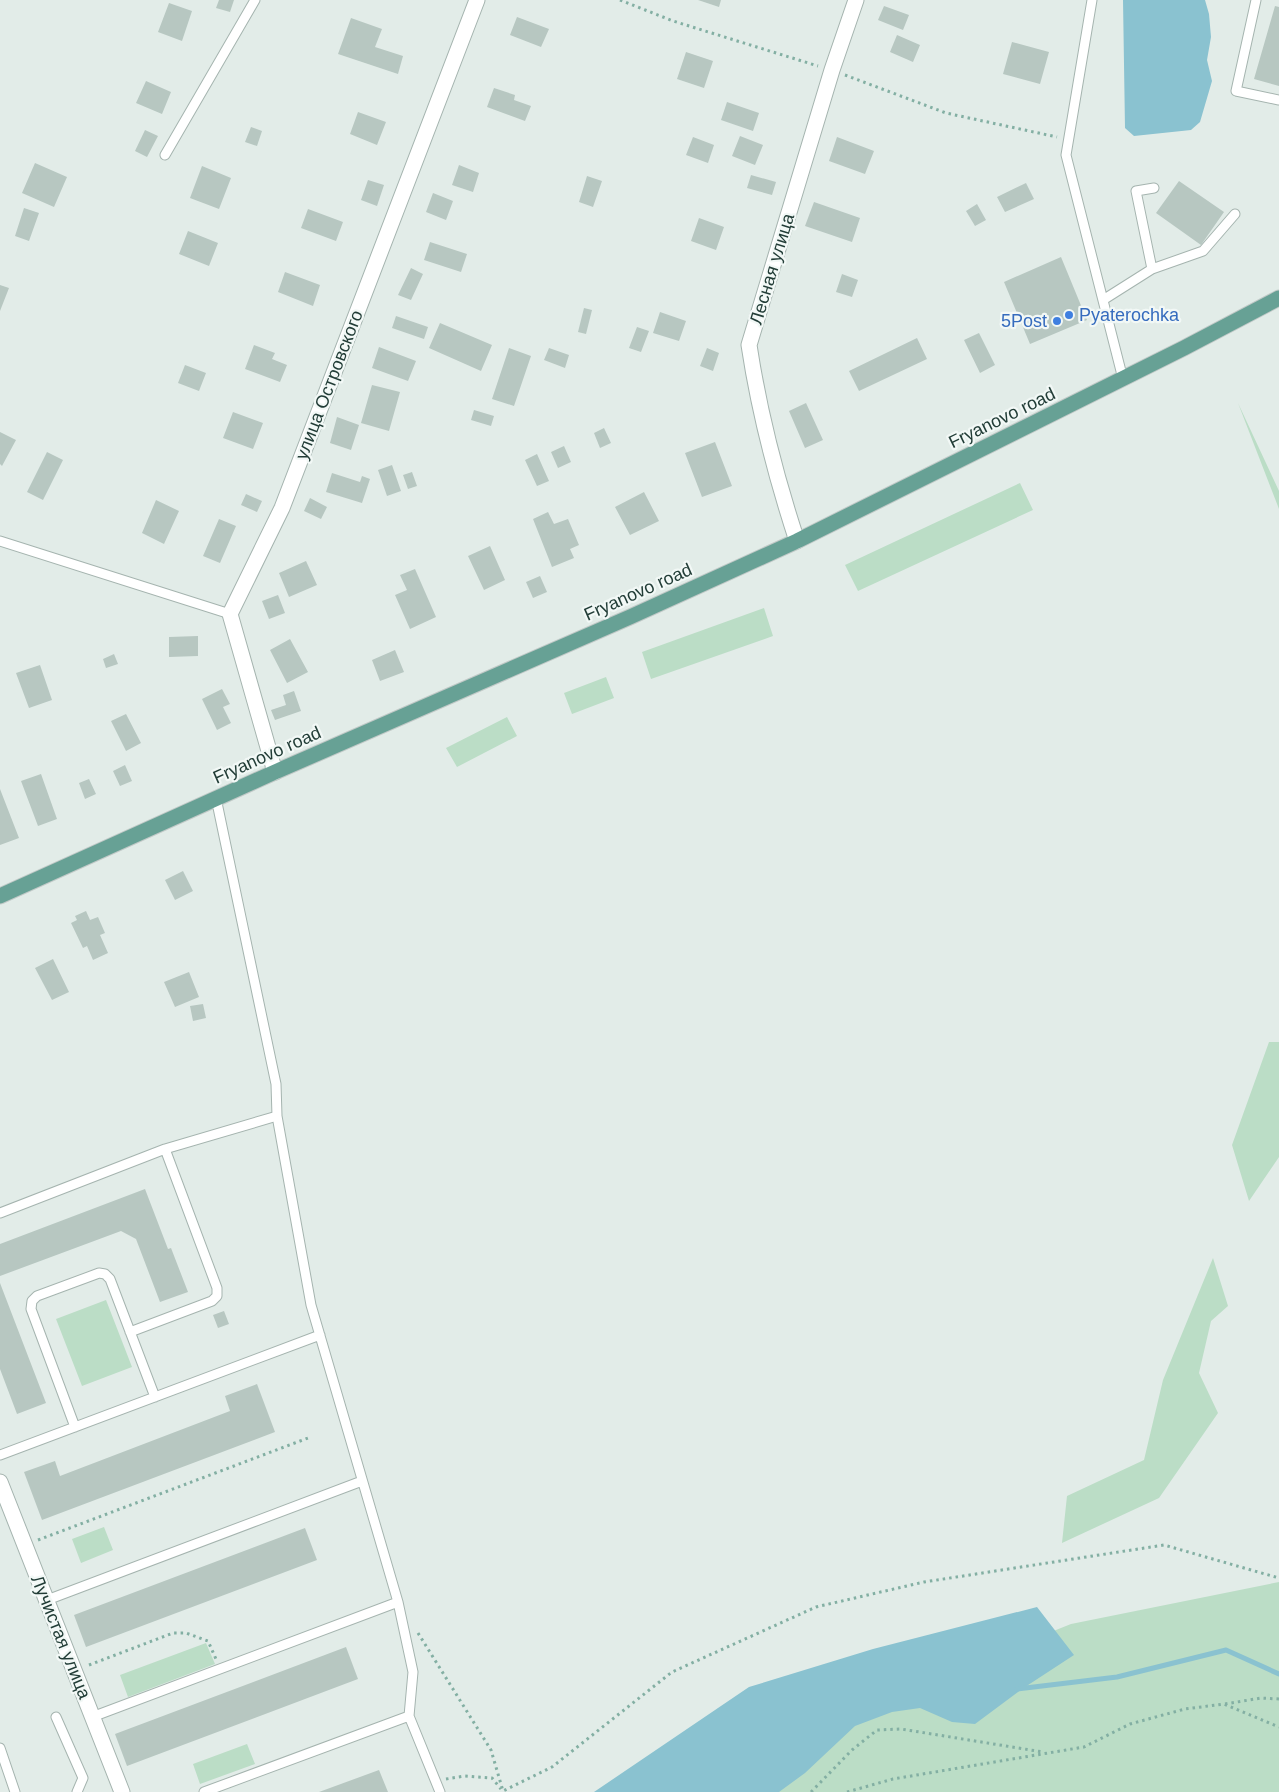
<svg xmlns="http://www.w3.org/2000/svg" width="1279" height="1792" viewBox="0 0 1279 1792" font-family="Arial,sans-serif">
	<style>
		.green { fill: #bbddc6 }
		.water { fill: #8ac2d0 }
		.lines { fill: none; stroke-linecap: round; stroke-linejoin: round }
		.stream { stroke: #8ac2d0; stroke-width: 5 }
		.building { fill: #b7c7c1 }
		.service-casing { stroke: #a5b4af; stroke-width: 11 }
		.minor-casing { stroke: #a5b4af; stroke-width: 17 }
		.primary-casing { stroke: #c1c9c7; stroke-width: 17 }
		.path { stroke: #83afa3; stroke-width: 3; stroke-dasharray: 2.5 4; stroke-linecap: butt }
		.service { stroke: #fff; stroke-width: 9 }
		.minor { stroke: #fff; stroke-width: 15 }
		.primary { stroke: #67a195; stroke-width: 15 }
		.shop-dot { fill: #3f7fe0; stroke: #f2f8f6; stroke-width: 2 }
		.labels { text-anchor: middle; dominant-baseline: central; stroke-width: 4.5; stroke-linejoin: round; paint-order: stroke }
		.street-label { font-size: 18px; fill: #223d37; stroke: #f2f8f6 }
		.shop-label { font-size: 18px; fill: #366cbe; stroke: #f2f8f6; text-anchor: start }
	</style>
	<rect width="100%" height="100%" fill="#e2ece8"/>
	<path class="green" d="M1238,403L1279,491V509Z
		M1020,483L1033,510L858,591L845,565Z
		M764,608L773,636L651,679L642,652Z
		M606,677L614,698L572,714L564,693Z
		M507,717L517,736L457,767L446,748Z
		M1269,1042H1279V1157L1249,1201L1232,1145Z
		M1213,1258L1228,1306L1211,1321L1199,1373L1218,1413L1159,1498L1062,1543L1067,1496L1144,1460L1163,1380Z
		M106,1300L132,1367L82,1386L56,1319Z
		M104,1527L113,1550L81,1563L72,1539Z
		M1279,1582V1792H656L669,1784L1071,1624Z
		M206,1643L215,1664L128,1697L120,1675Z
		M247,1744L255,1764L200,1784L193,1764Z"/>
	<path class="water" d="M1123,0H1205L1209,14L1211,37L1207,60L1212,81L1200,122L1191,130L1134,136L1125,128Z
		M1037,1607L1074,1655L1022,1689L975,1724L952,1722L920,1708L892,1712L855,1726L805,1773L779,1792H594L749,1687L873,1649Z"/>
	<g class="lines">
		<path class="stream" d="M1017,1689L1117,1677L1226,1650L1279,1674"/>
	</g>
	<path class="building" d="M219,0H234L230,12L216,8Z
		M698,0H721L719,7Z
		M169,3L192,11L182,41L158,32Z
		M884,6L909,15L903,30L878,20Z
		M1275,6L1279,7V86L1254,79Z
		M517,17L549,29L541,47L510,35Z
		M351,18L382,29L375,47L403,56L398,74L338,54Z
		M897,35L920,45L913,62L890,52Z
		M1012,42L1049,52L1040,84L1003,74Z
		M686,52L713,61L704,88L677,79Z
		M146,81L171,92L162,114L136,103Z
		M494,88L515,95L514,100L531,106L525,121L487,107Z
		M727,102L759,113L753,131L721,120Z
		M358,112L386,122L377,145L350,134Z
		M251,127L262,131L257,146L245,142Z
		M145,130L158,136L147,157L135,151Z
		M740,136L763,145L755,165L732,156Z
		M693,137L714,145L708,163L686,155Z
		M837,137L874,151L865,174L829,161Z
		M35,163L67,177L54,207L22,193Z
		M459,165L479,173L473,192L452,185Z
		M202,166L231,178L219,209L190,198Z
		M751,175L776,182L772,195L747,188Z
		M587,176L602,181L593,207L579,202Z
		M368,180L384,185L377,206L361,200Z
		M1179,181L1224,212L1201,245L1156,213Z
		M1026,183L1034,199L1005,212L997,197Z
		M433,193L453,201L446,220L426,212Z
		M814,202L860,218L852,242L805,226Z
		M977,204L986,220L975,226L966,211Z
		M24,208L39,213L29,241L15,236Z
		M308,209L343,222L336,241L301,228Z
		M699,218L724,227L716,250L691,241Z
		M188,231L218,243L209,266L179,254Z
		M430,242L467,254L461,272L424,260Z
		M1061,257L1087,320L1030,344L1004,282Z
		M411,268L423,274L411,300L398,295Z
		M285,272L320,285L313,306L278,292Z
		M842,274L858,280L852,297L836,292Z
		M0,285L9,288L0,311Z
		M584,308L592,310L586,334L578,332Z
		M660,312L686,321L679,341L653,333Z
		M396,316L428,327L424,339L392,328Z
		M440,323L492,345L481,371L429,348Z
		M637,327L649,331L641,352L629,348Z
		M979,333L995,365L980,373L964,340Z
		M917,338L927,359L859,391L849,371Z
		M254,345L275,353L272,359L287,365L280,382L245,369Z
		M379,347L416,361L408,381L372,368Z
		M509,348L531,356L514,406L492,399Z
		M549,348L569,355L565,368L544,360Z
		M707,348L719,353L713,371L700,366Z
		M185,365L206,373L199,391L178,383Z
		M372,385L400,392L389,431L361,423Z
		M806,403L823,440L805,448L789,411Z
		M474,410L494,416L491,426L471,420Z
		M233,412L263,423L253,449L223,438Z
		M337,417L359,425L351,450L330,443Z
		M604,428L611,443L600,448L594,433Z
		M0,432L16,440L2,466L0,464Z
		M715,442L732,486L702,497L685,453Z
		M564,446L571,462L558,468L551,452Z
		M47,452L63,460L43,500L27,492Z
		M537,454L549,481L537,486L525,460Z
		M392,465L401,491L387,496L378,470Z
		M412,472L417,486L408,489L403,475Z
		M332,473L360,482L362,476L370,479L362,503L326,492Z
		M644,492L659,521L630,535L615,507Z
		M246,494L262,501L257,512L241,505Z
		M310,498L327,507L321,519L304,511Z
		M156,500L179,511L164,544L142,533Z
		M548,512L554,524L568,519L579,545L570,549L574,558L552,567L533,519Z
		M219,519L236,526L220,563L203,556Z
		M490,546L505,580L484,590L468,556Z
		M306,561L317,585L289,597L279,573Z
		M415,569L436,617L410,629L395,595L407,590L400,575Z
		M540,576L547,592L533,598L526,582Z
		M278,595L285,613L269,619L262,601Z
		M198,636V656L169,657V637Z
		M290,639L308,672L287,683L270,650Z
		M395,650L404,672L380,681L372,660Z
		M114,654L118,664L106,668L103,659Z
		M40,665L52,700L29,708L16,673Z
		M222,689L230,704L223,707L231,723L217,730L202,699Z
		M294,691L301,711L275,720L271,710L286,705L283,695Z
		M126,714L141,743L126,751L111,721Z
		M125,765L132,781L120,786L113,771Z
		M41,774L57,819L38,826L21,781Z
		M89,779L96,794L85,799L79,783Z
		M0,789L19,838L0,845Z
		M183,871L193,891L175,900L165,880Z
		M86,911L90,920L98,917L105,933L100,935L108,953L93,960L87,946L83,948L71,923L77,920L75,916Z
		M53,959L69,992L52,1000L35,968Z
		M189,972L199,997L175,1007L164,982Z
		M203,1004L206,1018L193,1021L190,1006Z
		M145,1189L168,1249L171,1248L188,1292L160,1302L136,1239L121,1231L0,1276V1244Z
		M0,1283L46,1403L17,1414L0,1369Z
		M224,1311L229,1324L218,1328L213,1315Z
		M257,1384L275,1432L42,1520L24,1472L55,1461L60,1476L230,1411L225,1396Z
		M305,1528L317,1560L86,1647L74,1615Z
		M346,1647L358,1679L127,1766L115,1734Z
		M379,1770L388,1792H319Z"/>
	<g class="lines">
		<defs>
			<path id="service" d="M1092,0L1066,155L1123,379
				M1256,0L1236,91L1279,100
				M165,155L255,0
				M1152,269L1136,191L1154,188
				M1103,300L1152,269L1203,251L1235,214
				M0,541L230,614
				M216,798L276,1084L277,1116
				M0,1213L165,1149L277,1116L311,1305L398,1602L413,1672L409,1716
				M130,1332L212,1301L217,1296V1288L165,1149
				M75,1427L31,1309L32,1301L37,1296L99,1273L105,1274L110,1279L155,1397
				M0,1455L320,1335
				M47,1600L362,1481
				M56,1717L83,1778L77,1792
				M92,1717L398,1602
				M0,1748L15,1792
				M204,1792L409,1716L440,1792"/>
			<path id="minor" d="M797,541C776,477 759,411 749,345L832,70L856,0
				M275,772L230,614L282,508L477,0
				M0,1482L122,1792"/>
			<path id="primary" d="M0,896L275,772L630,617L797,541L1184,348L1279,298"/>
		</defs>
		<use href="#service" class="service-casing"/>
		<use href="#minor" class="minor-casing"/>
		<use href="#primary" class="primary-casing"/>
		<path class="path" d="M620,0L673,21L818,66
			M845,75L946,113L1057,137
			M38,1540L308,1438
			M418,1633L491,1750L503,1791L552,1767L672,1672L816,1607L924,1582L1164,1545L1279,1578
			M89,1665L173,1633H186L208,1641L216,1659
			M1225,1704L1261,1698L1279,1699
			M446,1779L465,1776L492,1778L501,1789
			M811,1792L852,1750L877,1730L901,1729L1043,1752
			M847,1792L893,1779L1084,1747L1130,1724L1185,1709L1224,1704L1279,1727"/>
		<use href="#service" class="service"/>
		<use href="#minor" class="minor"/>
		<use href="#primary" class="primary"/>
	</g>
	<g class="shop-dot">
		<circle cx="1069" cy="315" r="5"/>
		<circle cx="1057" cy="321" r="5"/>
	</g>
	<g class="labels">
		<g class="street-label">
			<text transform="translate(772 269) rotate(-73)">Лесная улица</text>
			<text transform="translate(329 385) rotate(-69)">улица Островского</text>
			<text transform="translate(1002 418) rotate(-26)">Fryanovo road</text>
			<text transform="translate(638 592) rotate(-24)">Fryanovo road</text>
			<text transform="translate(267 755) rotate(-24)">Fryanovo road</text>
			<text transform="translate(61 1637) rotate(68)">Лучистая улица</text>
		</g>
		<g class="shop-label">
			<text x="1079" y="315">Pyaterochka</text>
			<text x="1047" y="321" text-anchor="end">5Post</text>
		</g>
	</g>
</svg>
